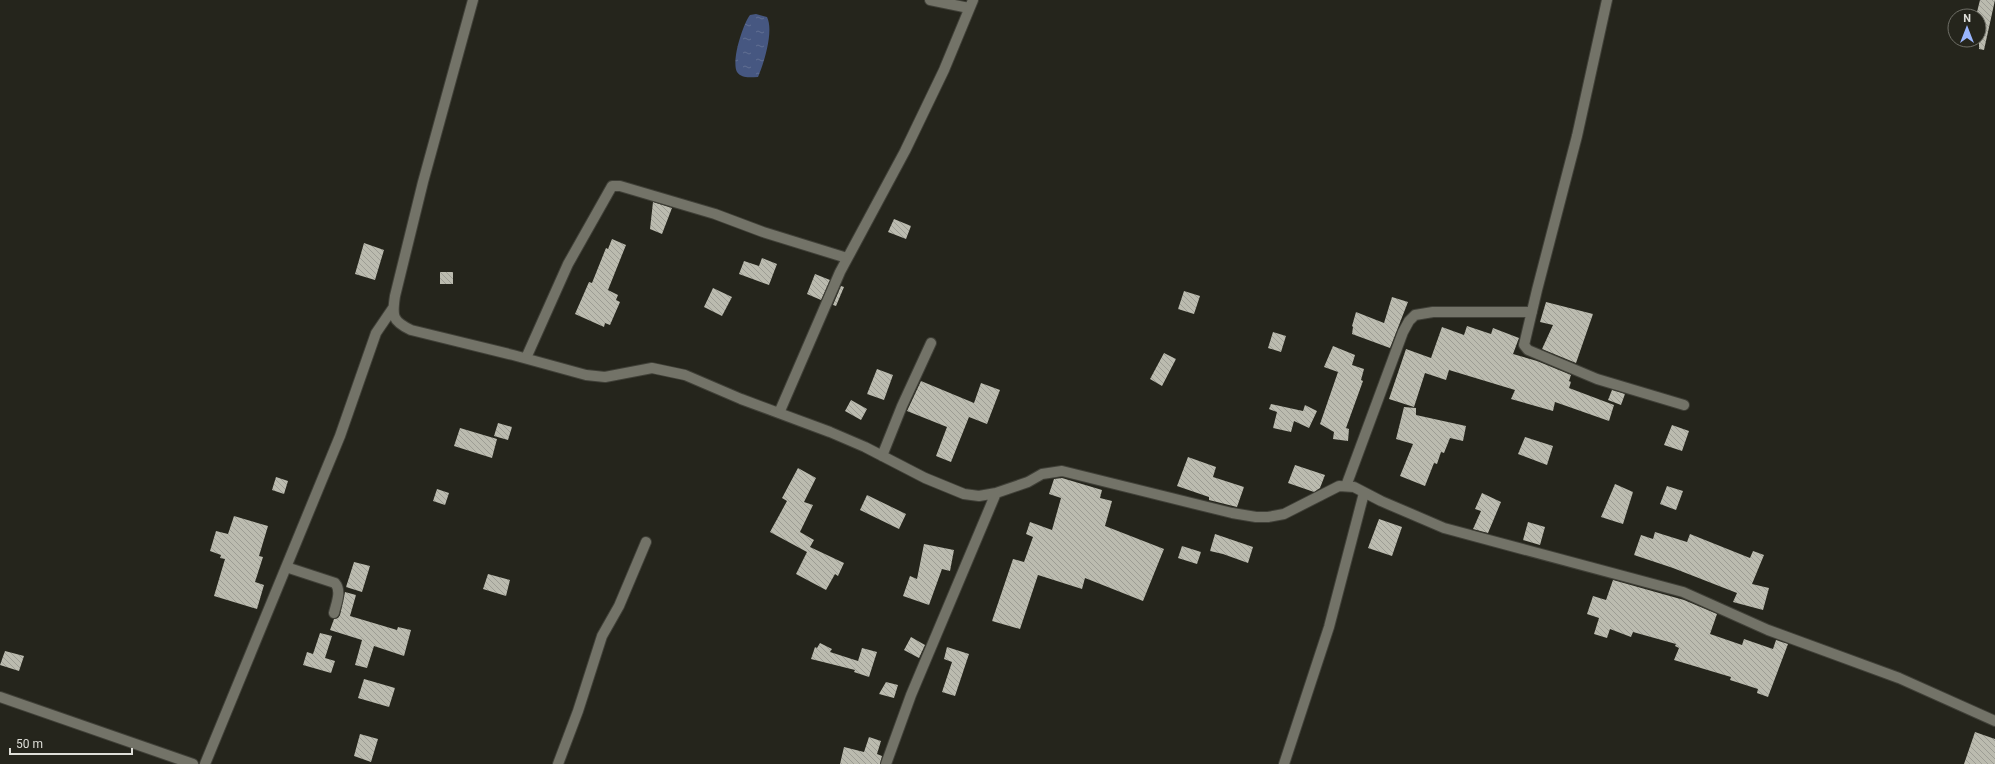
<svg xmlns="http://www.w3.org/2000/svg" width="1995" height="764" viewBox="0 0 1995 764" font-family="Roboto,sans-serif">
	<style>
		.water { fill: url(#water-ripples) }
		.building { fill: url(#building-back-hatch) }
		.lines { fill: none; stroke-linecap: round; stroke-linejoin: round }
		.minor-casing { stroke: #404038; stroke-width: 12 }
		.minor { stroke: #737368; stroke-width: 10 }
	</style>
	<defs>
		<pattern id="water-ripples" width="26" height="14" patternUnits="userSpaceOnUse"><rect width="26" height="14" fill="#465781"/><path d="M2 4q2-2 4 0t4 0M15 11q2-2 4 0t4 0" fill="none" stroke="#606f92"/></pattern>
		<pattern id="building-back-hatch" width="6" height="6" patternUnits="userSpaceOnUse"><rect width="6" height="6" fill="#bbbbaf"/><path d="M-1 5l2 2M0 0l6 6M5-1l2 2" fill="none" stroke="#9d9d94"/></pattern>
	</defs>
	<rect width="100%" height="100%" fill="#25251c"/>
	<path class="water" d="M756,14L767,17C774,31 764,63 758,77C750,77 742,79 737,72C731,61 743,24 750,15Z"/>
	<path class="building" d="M1980,0H1995L1984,50L1979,49V16H1976Z
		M653,202L672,208L662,234L650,229Z
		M894,219L911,226L906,239L888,232Z
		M612,239L626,245L608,290L618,295L616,300L620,302L610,325L605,323L604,327L575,314L589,282L592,283L606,248L608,249Z
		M364,243L384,250L375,280L355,274Z
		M762,258L777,264L769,285L739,274L744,261L759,266Z
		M440,272H453V284H440Z
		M815,274L830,280L821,300L807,294Z
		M841,286L844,287L836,306L833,305Z
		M713,288L732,297L722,316L704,307Z
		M1184,291L1200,296L1194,314L1178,309Z
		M1392,297L1408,302L1390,348L1352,334L1353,327L1352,326L1356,312L1384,323Z
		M1546,302L1593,314L1576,363L1542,349L1553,325L1540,322Z
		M1467,326L1491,334L1493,328L1519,338L1513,354L1537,361L1571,375L1569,381L1571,382L1569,388L1614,405L1609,421L1555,402L1553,411L1511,399L1515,390L1449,370L1446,380L1425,373L1414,407L1389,399L1406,349L1431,358L1442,327L1464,335Z
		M1273,332L1286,336L1281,352L1268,348Z
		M1333,346L1355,355L1352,365L1364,369L1361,380L1363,381L1346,428L1349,429L1348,441L1333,439L1334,432L1320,424L1338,372L1324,367Z
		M1164,353L1176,359L1162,386L1150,379Z
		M877,369L893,375L884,400L867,394Z
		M921,381L974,403L981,383L1000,390L987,424L969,417L951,462L936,456L947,427L907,411Z
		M1612,390L1625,394L1621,405L1608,400Z
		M851,400L867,409L861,420L845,411Z
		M1271,404L1303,411L1305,405L1317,411L1309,428L1294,421L1291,432L1273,428L1277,412L1269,409Z
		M1404,407L1416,408V415L1466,426L1463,441L1450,438L1444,453L1441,452L1437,464L1434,463L1425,486L1400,476L1413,444L1396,439Z
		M498,423L512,427L508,440L494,436Z
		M1672,425L1689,431L1682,451L1664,445Z
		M460,428L497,439L492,458L454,446Z
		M1525,437L1553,446L1547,465L1518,454Z
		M1188,457L1216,467L1213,477L1244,487L1237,507L1209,500V497L1177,486Z
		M1295,465L1325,475L1320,488L1314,492L1288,483Z
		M798,468L816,478L804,502L813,505L800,532L814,540L810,547L844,563L838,576L835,574L826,590L796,574L807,552L770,532L787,501L782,498Z
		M276,477L288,481L284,494L272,490Z
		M1062,478L1102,490L1100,498L1112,501L1105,526L1164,549L1143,601L1085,578L1082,589L1038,575L1020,629L992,621L1013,559L1024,562L1033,537L1026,534L1030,522L1052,530L1061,498L1049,494L1054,479Z
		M1615,484L1633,492L1623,524L1601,517Z
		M1667,486L1683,491L1676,510L1660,504Z
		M437,489L449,493L445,505L433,501Z
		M1482,493L1501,502L1488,533L1473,529L1481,511L1475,509Z
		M867,495L906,514L899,529L860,510Z
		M234,516L268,526L259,556L263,557L255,582L264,585L257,609L214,596L225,559L220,558L221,555L210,551L216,531L228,534Z
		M1379,519L1402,527L1392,556L1368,548Z
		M1528,522L1545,527L1540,545L1523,540Z
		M1655,532L1687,542L1690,534L1750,558L1753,551L1764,555L1752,584L1769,588L1763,610L1733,602L1737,593L1673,568L1634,555L1641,535L1653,539Z
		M1215,534L1253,547L1248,563L1223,554L1210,551Z
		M924,544L954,550L950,571L942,569L929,605L903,596L910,576L917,579Z
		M1182,546L1201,552L1197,564L1178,558Z
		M354,562L370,566L362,592L346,587Z
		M488,574L510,580L506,596L483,589Z
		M1613,580L1684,600L1717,614L1710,634L1742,645L1744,639L1773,649L1776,640L1788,644L1768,697L1757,693L1758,689L1730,680L1731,677L1674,660L1679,648L1675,646L1676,644L1633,632L1631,637L1610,629L1607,638L1594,634L1599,618L1587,614L1593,596L1606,600Z
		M345,592L356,595L350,616L397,630L398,627L411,630L404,656L374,646L367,668L355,665L362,640L330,630L334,619L338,618L340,615Z
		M320,633L332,636L325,658L335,661L331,673L303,665L307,652L313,654Z
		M911,637L925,645L919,658L904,650Z
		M820,643L832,649L830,652L858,661L862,648L877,652L869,677L854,672L855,670L811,659L815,647L817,648Z
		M947,647L969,654L955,696L942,692L952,662L944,659Z
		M5,651L24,656L19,671L0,665Z
		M364,679L395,688L389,707L358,698Z
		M886,682L898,685L894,698L879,694Z
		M1975,732L1995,739V764H1964Z
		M360,734L378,739L371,762L354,756Z
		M869,737L881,741L877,754L882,756L880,764H840L844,747L864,752Z"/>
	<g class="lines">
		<defs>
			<path id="minor" d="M473,0L423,182L395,296C392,316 392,321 411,330L513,355L586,375L605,377L652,368L685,375L741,399L830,432L865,447L925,478L964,494L979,496L996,493L1028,482L1042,474L1062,471L1232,513L1256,517H1268L1284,514L1339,486L1354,487L1381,501L1444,528L1683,592L1768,630L1899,678L1995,721
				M930,0L969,8
				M1607,0L1577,136L1537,290L1524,345L1528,350L1597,379L1684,405
				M526,358L568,264L612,186H620L715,214L763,232L847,258
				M779,413L840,272L905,151L944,70L973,0
				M882,456L902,406L931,343
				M1346,486L1403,332L1409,321L1415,315L1433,312H1532
				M286,567L335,583C342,591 336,604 334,613
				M0,697L193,764
				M205,764L340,436L376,333L393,308
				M558,764L578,711L602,636L619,606L646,542
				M886,764L911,695L996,493
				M1284,764L1329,627L1364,493"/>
		</defs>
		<use href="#minor" class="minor-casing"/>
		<use href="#minor" class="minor"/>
	</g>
	<g transform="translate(1967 28)"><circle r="19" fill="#25251c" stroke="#6f6f67"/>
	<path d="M0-3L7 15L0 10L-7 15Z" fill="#99b5fd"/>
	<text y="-6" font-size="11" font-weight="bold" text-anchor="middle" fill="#deded8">N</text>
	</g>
	<path d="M10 748v6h122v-6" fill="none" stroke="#deded8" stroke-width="2"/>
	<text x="16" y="748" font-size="12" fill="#deded8" stroke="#25251c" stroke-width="3" paint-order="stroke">50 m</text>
</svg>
